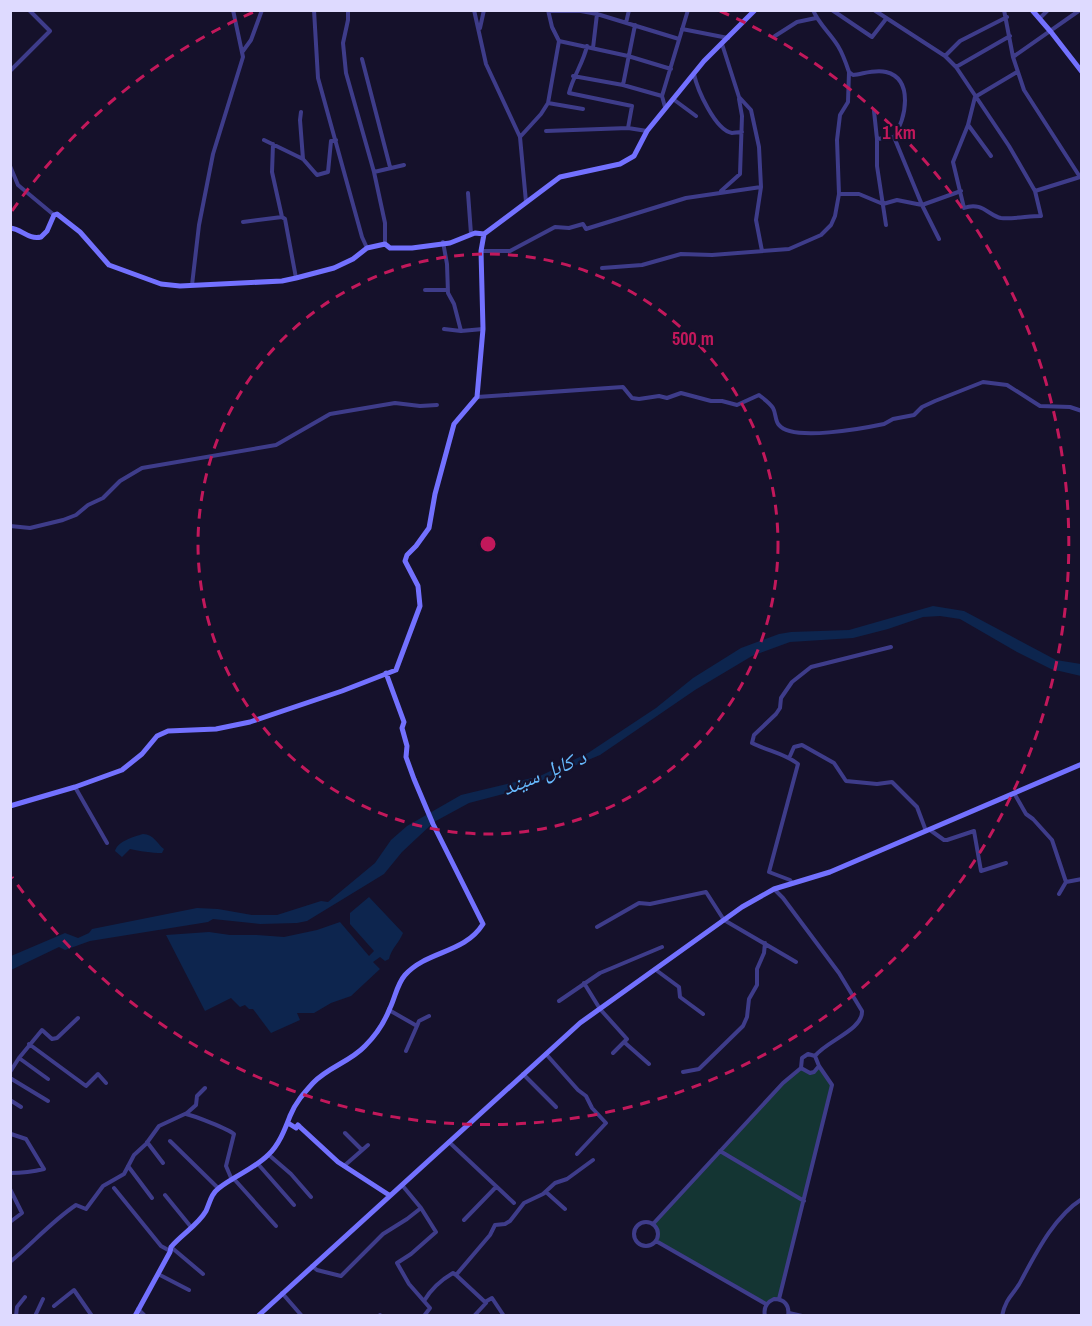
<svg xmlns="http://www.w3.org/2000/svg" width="1092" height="1326" viewBox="0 0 1092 1326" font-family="'Archivo Narrow','Noto Naskh Arabic',sans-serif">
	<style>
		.green { fill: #143533 }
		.water { fill: #0d254e }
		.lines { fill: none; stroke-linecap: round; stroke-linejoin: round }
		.street { stroke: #3e3c8a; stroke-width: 4 }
		.secondary { stroke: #7371ff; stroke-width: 5 }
		.ring { fill: none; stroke: #c2185b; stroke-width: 3; stroke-dasharray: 10 8 }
		.labels { text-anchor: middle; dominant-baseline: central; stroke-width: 4.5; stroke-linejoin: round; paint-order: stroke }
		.water-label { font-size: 21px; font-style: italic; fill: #68bbff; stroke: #15112b }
		.centre { fill: #c2185b; stroke: #15112b; stroke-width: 3 }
		.ring-label { font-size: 18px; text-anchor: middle; font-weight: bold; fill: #c2185b; stroke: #15112b; stroke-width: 4.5; stroke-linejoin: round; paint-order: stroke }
	</style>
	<rect width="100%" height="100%" fill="#15112b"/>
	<path class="green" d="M819,1066L832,1085L779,1299L766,1304L656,1241L658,1231L653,1224L783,1083L801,1068L810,1073Z"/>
	<path class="water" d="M933,606L964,611L1056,660L1081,664V676L1051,669L1017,652L960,619L940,616L923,617L888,629L853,638L790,642L752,656L695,690L600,755L550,776L530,787L469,803L434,822L402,852L384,874L307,921L297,923L260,924L213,919L208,922L90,941L65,950L59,947L11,970V956L65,933L78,938L89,933L92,929L197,908L218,909L252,915H277L321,901L328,902L375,863L391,840L407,826L461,795L540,776L588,753L656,708L693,678L741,648L779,634L791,632L849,630Z
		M143,834C154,834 157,844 164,849L162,853C152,853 139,851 130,849L122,857L115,851C118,841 133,837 143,834Z
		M369,897L403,933C399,943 391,949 389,959L385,961L380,957L373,962L380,969L351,996L331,1003L314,1013H297L300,1020L271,1033L253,1009H249L245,1005L240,1007L231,998L205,1011L166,935L209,932L230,935H257L284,937L317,930L340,922L369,956L374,951L350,924V913Z"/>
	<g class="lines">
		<path class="street" d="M314,10L318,78L362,237L367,248
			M348,10V20L343,43L346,73L374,172L385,223V244
			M434,10H447
			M474,10L486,64L520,137
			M813,10C818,23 830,33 838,46C843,54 846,63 849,72L853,75C863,74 875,69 886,72C914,79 906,119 894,137L877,139L874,111
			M832,10L872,37L886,19
			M874,10L945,56L956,67L1009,146L1035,191L1041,216C1029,216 1014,219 1001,218C989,216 982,201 964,208L953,162L968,125L975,97L1017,72
			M1004,10L1013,57L1024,90L1080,177
			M549,11H581L597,14L679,39
			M1040,18L1048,10
			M626,23L629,10
			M480,28L484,10
			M682,29L728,38
			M775,36L797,22L816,18
			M559,41L628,56L671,69
			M722,44L739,97L751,110L759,147L761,187L756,220L762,251
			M587,46C583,64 573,76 569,93L632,106L628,128
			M593,48L597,14
			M243,51L251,40L262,10
			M945,56L960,41L1007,17
			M1013,57L1080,10
			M362,59L390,167
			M956,67L1010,36
			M10,71L50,31L29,10
			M694,74C697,89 715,130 732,133C735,133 738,132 742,132
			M573,76L623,85L662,96
			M623,85L635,25
			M673,99L696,116
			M548,103L583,109
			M665,107L662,96L688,10
			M301,112L300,120L303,159
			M969,126L991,156
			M546,131L628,128L647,131
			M894,137L922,205L939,239
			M877,139V166L886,225
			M264,140L303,159L317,175L328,172L331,141L336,140
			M273,144L272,172L282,217
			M10,166L18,185L54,215
			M374,172L404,165
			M721,191L740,174L742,116L739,99
			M1035,191L1080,177
			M468,193L471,234
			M839,194H859L883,204L897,200L922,205L961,191
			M526,202L520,137L541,114L548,103L559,41L552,27L548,10
			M243,222L282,217L285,219L296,278
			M443,242L447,264L448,293L454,304L461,331
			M481,251H510L555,227L569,228L583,224L586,229L589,228L686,198L761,187
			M602,268L642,265L681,254L712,255L789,249L821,235L831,225L835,216L839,194L837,140L840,115L848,102L849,72
			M192,285L199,225L213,154L243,57L233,10
			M425,290H448
			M444,329L461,331L483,329
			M477,397L623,387L632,398L639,399L659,396L667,398L681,393L711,401H722L737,405L759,395C764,399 770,403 773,408C776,413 775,421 779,425C792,442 865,428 884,424L893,419L914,415L922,407L935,401L983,382L1007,385L1040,406L1070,407L1082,411
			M10,526L30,528L63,520L76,515L88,505L103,498L120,481L142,468L276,445L330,414L395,403L420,406L437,405
			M790,756L794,747L802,745L834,763L846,781L877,784L892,782L917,807L926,831
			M75,787L107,843
			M1014,793L1026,814L1033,819L1052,840L1066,882L1059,894
			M930,830L944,840H947L974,831L981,871L1006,863
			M1066,882L1082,879
			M792,883L790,880L769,872L798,764C786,754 768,751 752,743L754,735L776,714L780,708L781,698L792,682L811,667L891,647
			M774,889L783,898L839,973L862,1011C863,1030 826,1041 815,1056
			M597,927L639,903L650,904L706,892L724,920L796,962
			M656,970L679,987L680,997L703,1014
			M584,983L600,1009L627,1039L613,1053
			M559,1001L600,973L662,947
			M389,1010L417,1026L406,1051
			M417,1026L419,1021L429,1016
			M624,1042L649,1064
			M29,1044L86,1086L98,1074L106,1083
			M546,1054L578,1090L586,1096L592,1108L606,1123L577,1154
			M19,1058L48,1079
			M801,1068L810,1073L814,1072L819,1066
			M10,1072L19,1058L42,1030L52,1039L57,1038L78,1018
			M683,1072L699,1069L743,1026L747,1017L749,999L757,985V969L764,953L765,943
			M523,1074L556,1107
			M10,1078L48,1101
			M10,1100L21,1107
			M186,1114C195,1116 228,1129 234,1134L226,1166L232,1180
			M345,1133L362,1150
			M170,1141L218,1188
			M147,1142L163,1163
			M449,1142L514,1203
			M720,1151L804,1201
			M269,1155L291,1174L311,1197
			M258,1164L294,1205
			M128,1166L152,1198
			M344,1166L368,1145
			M10,1173C22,1173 32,1172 44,1169L26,1139L11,1134
			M234,1179L276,1226
			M402,1185L421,1208L436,1232L411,1254L397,1263L409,1284L430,1308L424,1316
			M114,1188L161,1246L170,1251
			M10,1189L22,1213L10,1222
			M546,1192L565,1209
			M165,1195L191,1227
			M464,1220L496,1187
			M634 1234a12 12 0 1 1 24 0a12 12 0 1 1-24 0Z
			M653,1224L783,1083L801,1068L802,1058L808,1054L815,1056L819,1066L832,1085L779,1299
			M656,1241L766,1304
			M171,1247L203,1274
			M10,1262C33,1243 52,1221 76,1205L86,1209L103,1186L124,1174L134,1155L146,1144L159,1126L187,1113L196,1105L197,1096L205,1088
			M312,1266L317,1270L341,1276L383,1234L407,1219L421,1208
			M158,1274L189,1290
			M456,1275L485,1302L492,1298L504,1316
			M282,1293L302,1316
			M424,1301C431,1289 441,1280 453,1273L456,1275L490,1235L495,1225L505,1224L510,1221L524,1203L543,1194L555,1183L567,1179L593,1160
			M54,1306L74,1290L92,1316
			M138,1309L145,1316
			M789,1313L802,1316
			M380,1315V1316
			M16,1316L17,1307L25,1297
			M35,1316L43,1299
			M474,1316L486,1303
			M765,1316C763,1307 767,1302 774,1299C784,1299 790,1305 788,1316
			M1002,1316C1006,1296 1015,1294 1022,1279C1037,1251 1055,1216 1082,1199"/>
		<path class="secondary" d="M1032,10L1051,32L1082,72
			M10,228C22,229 28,240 41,237L47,231L54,215L57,214L80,232L109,265L161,284L180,286L282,281L296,278L334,268L353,259L367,248L385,244L390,248H412L450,243L475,233L484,234L560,177L620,164L634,156L647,131L704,61L755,10
			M10,806L75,787L122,770L142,754L157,736L168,731L216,729L250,722L342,691L396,670L420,606L418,586L405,561L407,555L416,546L429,528L435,494L454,424L477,397L483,329L481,251L484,234
			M288,1123L296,1128L298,1125L300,1127L338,1162L389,1195
			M135,1316L170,1252L171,1247C182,1234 198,1225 206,1211C210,1202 211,1194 219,1188C234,1176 254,1169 268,1155C279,1145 285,1129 290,1116C295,1103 304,1093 313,1083C328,1067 350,1062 365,1046C375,1036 385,1021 390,1008C395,998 397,984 405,975C428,950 464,954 483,924L433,824L414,779L406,757L407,746L402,728L404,722L386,673
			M258,1316L580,1023L742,907L774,889L830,872L1082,764"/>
	</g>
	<g class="ring">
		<circle cx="488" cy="544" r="290"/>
		<path d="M12 211A581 581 0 0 1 256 11M720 11A581 581 0 1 1 12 877"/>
	</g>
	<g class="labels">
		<g class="water-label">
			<text transform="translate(544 772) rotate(-22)">د کابل سيند</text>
		</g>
	</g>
	<circle cx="488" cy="544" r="9" class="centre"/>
	<g class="ring-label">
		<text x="899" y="139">1 km</text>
		<text x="693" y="345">500 m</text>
	</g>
	<rect width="1092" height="1326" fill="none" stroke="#dedaff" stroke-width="24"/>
</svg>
